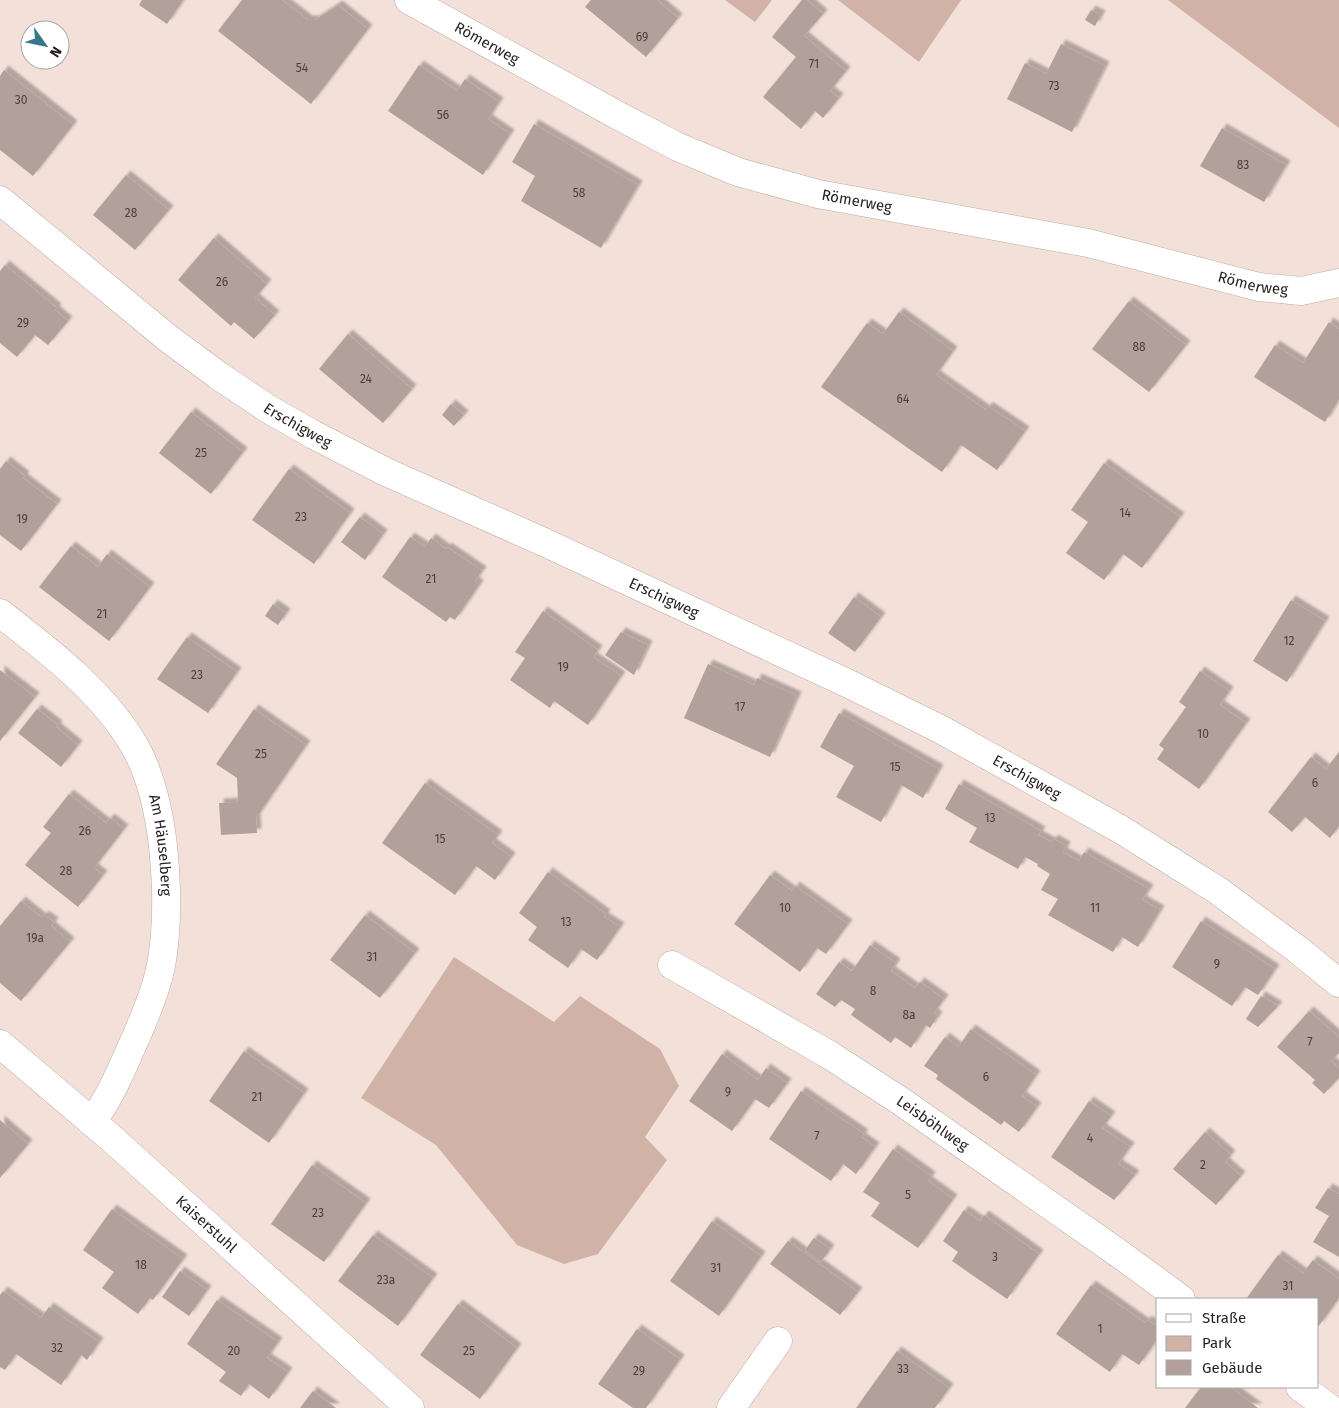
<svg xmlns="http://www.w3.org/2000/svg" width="1339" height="1408" viewBox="0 0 1339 1408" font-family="'Fira Sans',sans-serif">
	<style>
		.green { fill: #d1b2a6 }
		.building { fill: #b2a19b; filter: url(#shadow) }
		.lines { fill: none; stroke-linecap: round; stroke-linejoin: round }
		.minor-casing { stroke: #beada7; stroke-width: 29 }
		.minor { stroke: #fff; stroke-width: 28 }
		.labels { text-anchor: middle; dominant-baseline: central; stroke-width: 5; stroke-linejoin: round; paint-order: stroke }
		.number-label { font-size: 12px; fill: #49403c }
		.street-label { font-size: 15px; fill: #261f1d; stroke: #fff }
	</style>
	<defs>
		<filter id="shadow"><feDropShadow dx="4.5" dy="-4.5" stdDeviation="1" flood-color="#0004"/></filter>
	</defs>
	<rect width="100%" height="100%" fill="#f2e0d9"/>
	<path class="green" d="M725,0H772L755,22Z
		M838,0H961L919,62Z
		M1168,0H1339V128Z
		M454,957L554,1022L580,996L660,1049L679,1086L645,1137L667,1160L598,1254L564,1264L517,1245L436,1145L361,1098Z"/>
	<path class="building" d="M142,0H183L167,24L139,5Z
		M242,0H282L308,20H315L338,5L368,29L311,104L218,31Z
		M591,0H657L678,18L646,57L585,7Z
		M802,0H807L823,14L804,36L846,71L830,91L839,98L823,118L815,111L801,129L763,97L796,57L772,37Z
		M1091,10L1101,15L1095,26L1085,20Z
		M1061,44L1105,66L1072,132L1007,99L1025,63L1046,74Z
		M419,65L457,91L465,79L499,102L488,119L510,134L483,175L388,111Z
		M4,70L73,125L33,176L0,150V76Z
		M534,124L638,185L601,248L521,201L535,176L512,162Z
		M1222,128L1286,165L1264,202L1200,166Z
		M126,175L169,210L135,250L93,215Z
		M214,238L267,284L255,298L275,315L254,339L234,322L231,326L178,280Z
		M5,265L57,308L55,310L68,321L48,345L35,335L17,357L0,343V271Z
		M1129,301L1186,345L1149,392L1092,349Z
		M899,312L953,351L936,375L986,410L988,406L1025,431L997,470L961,445L942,472L821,387L867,323L883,334Z
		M1329,322L1339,329V399L1325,422L1254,377L1275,345L1303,363Z
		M348,334L412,389L383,423L319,369Z
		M451,404L464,415L454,426L442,415Z
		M191,412L243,452L211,494L159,453Z
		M6,461L25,476L23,478L57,504L21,551L0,535V469Z
		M1104,463L1180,517L1142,568L1123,554L1104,580L1066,553L1088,522L1071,510Z
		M289,469L350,513L314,564L252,520Z
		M360,517L383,534L365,560L341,542Z
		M410,537L425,547L431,538L446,549L447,547L482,571L475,581L479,585L455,620L450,617L446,622L382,577Z
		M71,546L98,567L107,554L150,587L109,641L39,587Z
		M854,597L881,617L855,652L828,633Z
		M1291,600L1325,621L1287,682L1253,661Z
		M273,604L286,613L278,625L265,616Z
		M543,611L598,650L593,657L621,676L588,725L554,701L550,708L510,680L525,658L515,652Z
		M621,632L648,645L634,675L605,655Z
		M187,637L237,672L208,713L157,679Z
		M708,664L754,685L757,678L797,696L770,757L684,718Z
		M0,670L35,697L0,741Z
		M1200,671L1229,691L1220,705L1246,723L1199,789L1157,759L1164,749L1159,745L1186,707L1179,702Z
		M37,709L58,725L56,727L78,745L61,767L18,733Z
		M254,709L306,745L256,818L257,833L221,835L219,803L238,802L237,778L216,764Z
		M839,713L939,769L923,798L901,785L881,822L836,797L854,766L820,747Z
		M1339,752V826L1330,838L1305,817L1292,832L1268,812L1311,757L1326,769Z
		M425,783L498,835L492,843L511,857L495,880L476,866L455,895L382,843Z
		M959,784L1041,831L1038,835L1051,842L1054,839L1066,846L1063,852L1079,861L1084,852L1149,889L1142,900L1160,910L1138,947L1122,937L1113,952L1048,915L1058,899L1041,890L1050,874L1037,866L1038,864L1025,857L1018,869L969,842L977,828L945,809Z
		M69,794L106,823L110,818L124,829L94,868L103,875L78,907L25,865L51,833L43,827Z
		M548,872L606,914L604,917L620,927L597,960L581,949L568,968L528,940L537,927L519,913Z
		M770,875L792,891L795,886L848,924L826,954L817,948L800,972L734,924Z
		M21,901L42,918L44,915L54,922L51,926L70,942L21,1001L0,983V926Z
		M365,915L415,953L380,998L330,960Z
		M1201,921L1275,969L1258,995L1245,987L1232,1006L1172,967Z
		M870,945L896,963L891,971L915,988L920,982L944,999L934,1013L938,1016L930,1028L926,1025L911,1048L895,1037L891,1043L851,1015L855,1009L841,1000L835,1007L816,994L839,962L852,971Z
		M1261,996L1278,1006L1258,1027L1246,1019Z
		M1309,1011L1339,1037V1053L1331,1061L1339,1068V1078L1324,1094L1312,1083L1315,1080L1277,1047Z
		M971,1029L1036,1075L1022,1096L1037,1107L1019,1132L1004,1121L1001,1125L936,1079L938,1075L924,1066L945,1037L958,1047Z
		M244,1051L304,1093L269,1143L209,1101Z
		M722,1054L758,1080L766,1068L787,1083L769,1108L755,1099L732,1131L689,1101Z
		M801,1091L864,1134L861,1137L875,1147L856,1174L843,1164L831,1181L769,1139Z
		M1089,1101L1111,1116L1102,1128L1130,1147L1118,1164L1135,1175L1114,1200L1051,1157Z
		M0,1120L28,1144L0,1178Z
		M1205,1132L1231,1155L1225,1162L1241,1176L1216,1205L1173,1169Z
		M893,1149L931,1176L928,1181L953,1199L918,1248L871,1216L880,1203L863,1192Z
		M312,1165L366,1203L324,1262L271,1224Z
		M1328,1188L1339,1194V1257L1313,1242L1329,1216L1315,1208Z
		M112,1209L183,1259L153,1300L150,1298L138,1314L102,1288L114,1272L83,1250Z
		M964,1210L980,1221L984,1215L1039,1254L1007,1299L952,1261L958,1252L943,1241Z
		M712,1221L761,1256L719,1316L670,1281Z
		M373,1235L433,1278L398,1326L338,1281Z
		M814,1238L830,1249L821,1262L805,1250Z
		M788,1241L858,1292L840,1315L770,1264Z
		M1278,1255L1303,1273L1313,1260L1339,1279V1298L1318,1327V1299H1246Z
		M180,1271L207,1290L189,1316L162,1297Z
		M1091,1285L1145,1323L1147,1320L1158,1327V1338L1139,1365L1122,1354L1110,1372L1056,1334Z
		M3,1291L41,1318L49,1307L99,1342L87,1360L81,1355L61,1385L16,1354L5,1370L0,1367V1295Z
		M217,1300L278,1342L267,1358L288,1372L269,1399L249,1384L241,1396L219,1381L226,1372L187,1344Z
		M458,1304L517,1348L480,1399L420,1355Z
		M637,1329L680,1359L646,1408H633L598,1384Z
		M897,1351L949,1388L935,1408H856Z
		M1201,1387H1230L1258,1408H1185Z
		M313,1391L336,1408H300Z"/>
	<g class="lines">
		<defs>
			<g id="minor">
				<path id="s1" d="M409,0L617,115L678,147L738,172L818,194L1088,243L1259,287L1301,291L1339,283"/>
				<path id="s2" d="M0,200L169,339L219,376L270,410L314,435L386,472L546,543L847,683L940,729L1120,829L1217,890L1297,949L1339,983"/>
				<path id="s3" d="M0,613C49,651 102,691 134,745C152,776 159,812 163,846C167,884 168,922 162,960C158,985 147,1011 137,1035C128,1054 120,1075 110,1093C105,1103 98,1113 92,1122"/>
				<path id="s4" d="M672,965L828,1054L902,1102L1121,1255L1181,1299"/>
				<path id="s5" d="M0,1044L111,1138L410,1408"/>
				<path d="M1300,1387L1328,1407"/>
				<path d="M731,1408L778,1341"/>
			</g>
		</defs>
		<use href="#minor" class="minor-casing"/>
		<use href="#minor" class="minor"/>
	</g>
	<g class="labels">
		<g class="number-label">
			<text x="642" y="37">69</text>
			<text x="814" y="64">71</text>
			<text x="302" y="68">54</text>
			<text x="1054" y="86">73</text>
			<text x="21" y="100">30</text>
			<text x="443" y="115">56</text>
			<text x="1243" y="165">83</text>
			<text x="579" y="193">58</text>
			<text x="131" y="213">28</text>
			<text x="222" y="282">26</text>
			<text x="23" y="323">29</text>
			<text x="1139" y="347">88</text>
			<text x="366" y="379">24</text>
			<text x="903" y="399">64</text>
			<text x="201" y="453">25</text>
			<text x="1125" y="513">14</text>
			<text x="301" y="517">23</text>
			<text x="22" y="519">19</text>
			<text x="431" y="579">21</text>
			<text x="102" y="614">21</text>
			<text x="1289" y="641">12</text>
			<text x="563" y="667">19</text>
			<text x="197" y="675">23</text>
			<text x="740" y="707">17</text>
			<text x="1203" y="734">10</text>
			<text x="261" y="754">25</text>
			<text x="895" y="767">15</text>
			<text x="1315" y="783">6</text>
			<text x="990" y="818">13</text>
			<text x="85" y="831">26</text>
			<text x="440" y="839">15</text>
			<text x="66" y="871">28</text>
			<text x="785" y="908">10</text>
			<text x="1095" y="908">11</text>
			<text x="566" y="922">13</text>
			<text x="35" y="938">19a</text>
			<text x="372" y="957">31</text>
			<text x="1217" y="964">9</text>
			<text x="873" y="991">8</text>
			<text x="909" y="1015">8a</text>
			<text x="1310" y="1042">7</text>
			<text x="986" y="1077">6</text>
			<text x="728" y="1092">9</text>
			<text x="257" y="1097">21</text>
			<text x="817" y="1136">7</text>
			<text x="1090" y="1138">4</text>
			<text x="1203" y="1165">2</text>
			<text x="908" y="1195">5</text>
			<text x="318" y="1213">23</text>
			<text x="995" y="1257">3</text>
			<text x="141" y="1265">18</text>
			<text x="716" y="1268">31</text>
			<text x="386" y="1280">23a</text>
			<text x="1288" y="1286">31</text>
			<text x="1100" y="1329">1</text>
			<text x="57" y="1348">32</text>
			<text x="234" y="1351">20</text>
			<text x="469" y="1351">25</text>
			<text x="903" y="1369">33</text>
			<text x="639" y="1371">29</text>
		</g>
		<g class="street-label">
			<text stroke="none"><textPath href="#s1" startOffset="89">Römerweg</textPath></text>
			<text stroke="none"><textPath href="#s1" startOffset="494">Römerweg</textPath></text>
			<text stroke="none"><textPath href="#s1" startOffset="899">Römerweg</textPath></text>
			<text stroke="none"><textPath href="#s2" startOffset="374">Erschigweg</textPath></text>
			<text stroke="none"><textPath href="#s2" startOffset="779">Erschigweg</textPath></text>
			<text stroke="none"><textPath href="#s2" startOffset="1184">Erschigweg</textPath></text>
			<text stroke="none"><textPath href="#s3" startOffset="294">Am Häuselberg</textPath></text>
			<text stroke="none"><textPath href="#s4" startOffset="305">Leisböhlweg</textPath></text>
			<text stroke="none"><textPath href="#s5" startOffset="274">Kaiserstuhl</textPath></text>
		</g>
	</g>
	<rect x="1156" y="1298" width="162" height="90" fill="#ffffff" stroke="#a8a5a5"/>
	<rect x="1166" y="1314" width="25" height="8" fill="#ffffff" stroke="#a8a5a5"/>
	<text x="1202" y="1323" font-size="15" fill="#261f1d">Straße</text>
	<rect x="1166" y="1336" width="25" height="15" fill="#d1b2a6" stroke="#a8a5a5"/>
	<text x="1202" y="1348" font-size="15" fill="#261f1d">Park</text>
	<rect x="1166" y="1360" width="25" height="15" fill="#b2a19b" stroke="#a8a5a5"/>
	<text x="1202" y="1373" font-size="15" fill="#261f1d">Gebäude</text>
	<g transform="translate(45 45) rotate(123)"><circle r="24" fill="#ffffff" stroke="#a8a5a5"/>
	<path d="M0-4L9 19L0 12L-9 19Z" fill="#38788c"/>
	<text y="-8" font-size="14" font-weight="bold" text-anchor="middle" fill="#261f1d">N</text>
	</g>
</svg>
